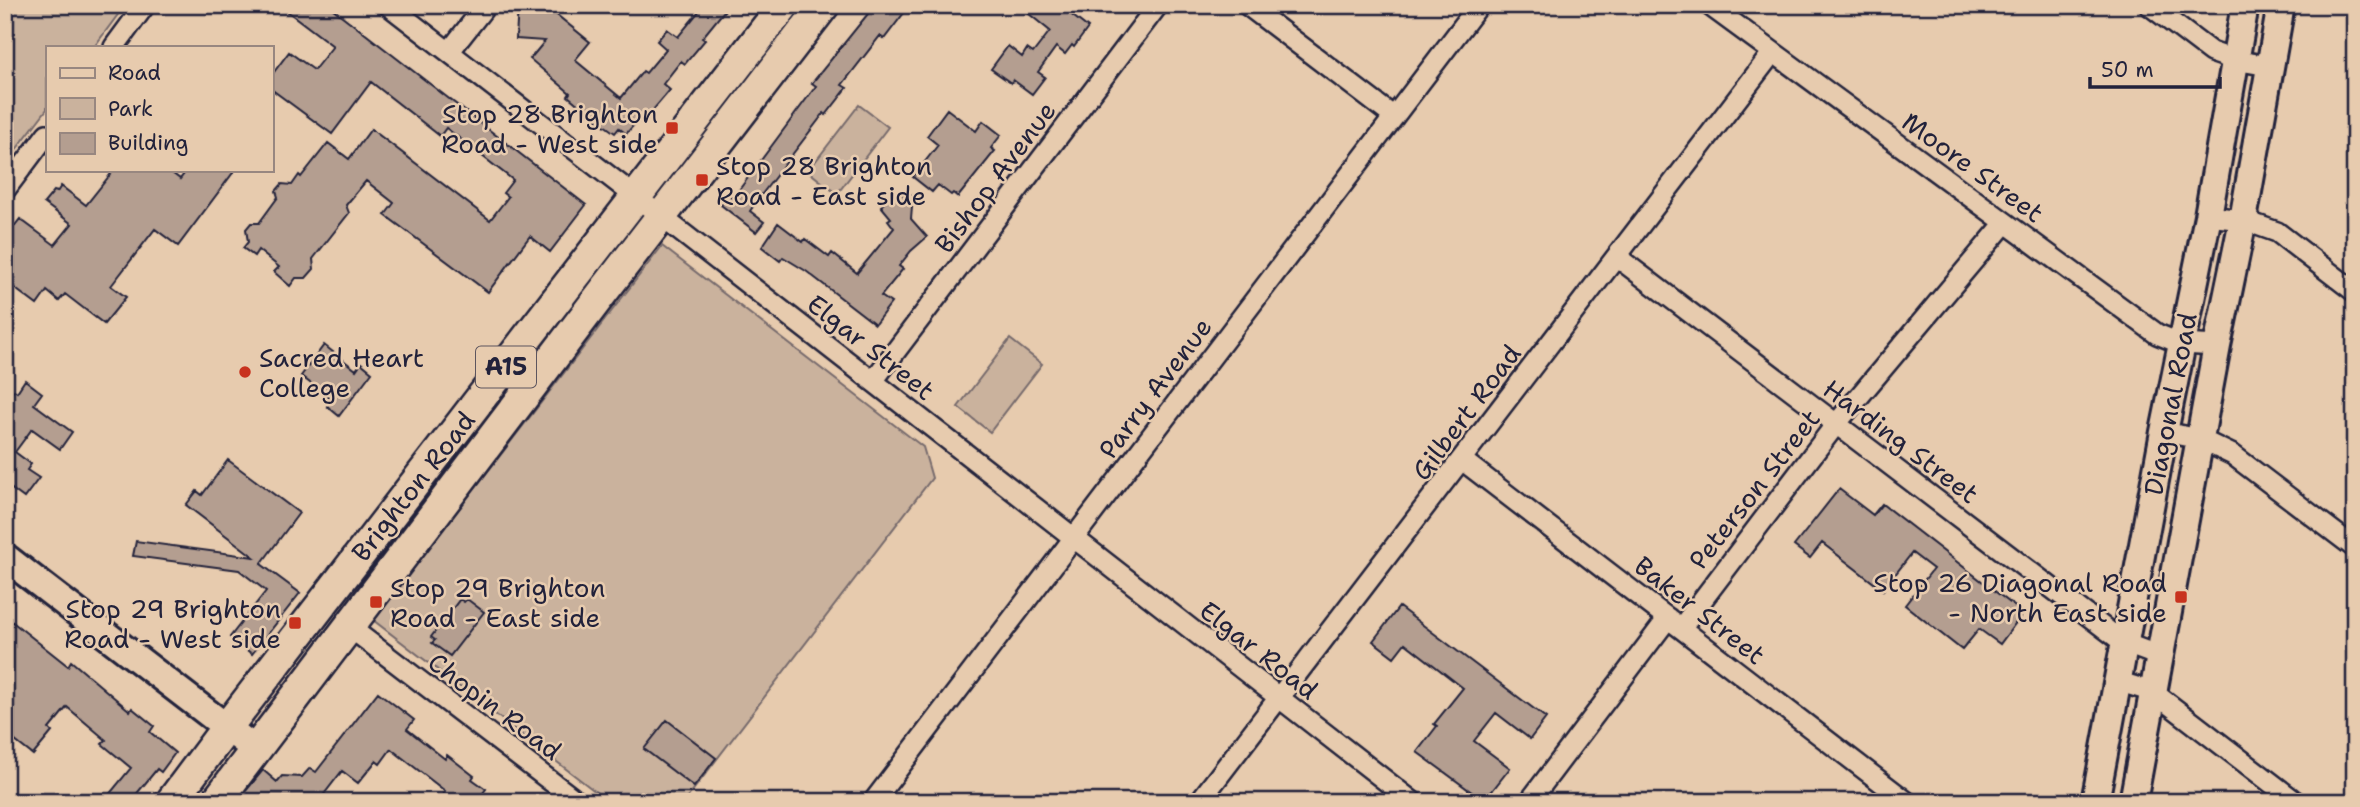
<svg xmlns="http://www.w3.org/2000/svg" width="2360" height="807" viewBox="0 0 2360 807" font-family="'Shantell Sans',sans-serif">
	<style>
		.green { fill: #cab29d; stroke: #766a6c; stroke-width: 2 }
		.building { fill: #b49e90; stroke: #22223b; stroke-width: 2 }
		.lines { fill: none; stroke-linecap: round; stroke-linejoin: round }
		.street-casing { stroke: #22223b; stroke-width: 24 }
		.secondary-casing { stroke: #22223b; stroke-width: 32 }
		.primary-casing { stroke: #22223b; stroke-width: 35 }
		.street { stroke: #e7cbae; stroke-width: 19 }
		.secondary { stroke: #e7cbae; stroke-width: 26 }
		.primary { stroke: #e7cbae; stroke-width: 30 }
		.poi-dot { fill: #c8321e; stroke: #e7cbae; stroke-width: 2.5 }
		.labels { text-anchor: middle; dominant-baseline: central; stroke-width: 5; stroke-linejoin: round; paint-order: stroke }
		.shield { fill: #e7cbae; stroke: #5d555e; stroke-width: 2 }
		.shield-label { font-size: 24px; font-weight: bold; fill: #22223b }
		.poi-label { font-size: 26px; fill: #22223b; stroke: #e7cbae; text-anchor: end }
		.street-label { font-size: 26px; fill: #22223b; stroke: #e7cbae }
	</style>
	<rect width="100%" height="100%" fill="#e7cbae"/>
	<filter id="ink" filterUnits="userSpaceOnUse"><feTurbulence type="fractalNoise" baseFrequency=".0143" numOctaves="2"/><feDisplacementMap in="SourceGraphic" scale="14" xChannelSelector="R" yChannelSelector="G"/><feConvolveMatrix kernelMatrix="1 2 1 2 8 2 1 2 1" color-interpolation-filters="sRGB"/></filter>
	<g filter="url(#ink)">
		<path class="green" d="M5,5H125L94,47H47V109L5,164Z
			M859,105L888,127L837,194L808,171Z
			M662,246L923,447L932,478L684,802H609L373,620Z
			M1010,339L1042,364L990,432L958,407Z"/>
		<path class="building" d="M279,5H328L586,205L550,252L530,236L488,292L385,215L394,203L366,181L346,205L349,213L313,259L314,269L306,278H296L290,286L274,272L279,267L258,250L254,256L243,248L248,242L246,229L251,223H259L278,197L276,191L282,184L292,185L299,175L301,177L328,143L349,159L371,129L490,220L508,197L503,193L513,180L446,128L440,136L371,82L332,134L271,89V76L289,52L314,70L333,46Z
			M518,5H565L557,15L590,42L575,60L621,98L643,71L646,73L666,49L657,41L667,29L678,37L704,5H729L702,38L705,40L685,64L681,61L663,84L670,90L642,123L638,120L626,134L619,128L615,133L593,117L568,96L570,93L530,59L545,41L516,39Z
			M875,5H910L884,39L880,36L842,85L847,88L826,115L824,113L759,198L750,211L764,222L756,232L721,205L729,194L733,198L816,86L812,83Z
			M1018,5H1059L1088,28L1074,47L1072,45L1065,54L1056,47L1038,72L1045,77L1032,94L1013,80L1011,83L991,69L1008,46L1022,57L1027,49L1033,53L1050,31Z
			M947,109L976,131L983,121L1001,135L991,148L995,151L958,197L953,193L951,195L938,185L932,192L913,177L938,145L927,136Z
			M114,170H168L180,179L187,170H235L178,246L155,229L111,286L126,297L104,324L65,294L59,301L47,291L37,305L5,281V238L20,219L55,245L72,224L44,203L54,191L57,192L61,186L86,205Z
			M893,193L913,195L911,219L927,237L911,251L899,266L903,269L881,296L891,303L875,324L806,271L783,257L780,261L762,247L778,223L803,242L805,239L829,257L832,253L857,273L894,228L888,220L891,218L881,206Z
			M324,345L356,370L361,363L372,372L339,416L327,406L332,400L301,376Z
			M25,380L42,393L34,404L72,432L60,449L32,429L15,452L31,464L27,470L39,478L24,498L5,484V401L14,390L17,392Z
			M228,460L299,513L261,564L300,593L252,654L230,637L266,591L239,570L133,556L136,541L254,557L186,505L197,491L202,495Z
			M1839,489L1873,515L1882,504L2023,613L2000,644L1979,629L1962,650L1905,605L1933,569L1912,553L1883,590L1822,543L1810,558L1794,546Z
			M460,599L464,602L467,599L484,612L450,656L432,643L435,640L431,637Z
			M1399,607L1546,718L1530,739L1496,713L1474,741L1510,768L1484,801L1417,752L1437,726L1434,724L1463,688L1405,643L1394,657L1373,641Z
			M5,616L68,666L71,661L130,711L132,708L154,726L150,732L175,753L161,772L157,769L130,802H103L131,768L102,744L106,740L67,707L49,729L52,732L33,755L5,733Z
			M378,692L414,720L407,729L445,759L447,755L474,776L472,779L486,789L476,802H437L445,791L391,749L380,764L376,761L358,783L342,771L318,802H256L245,792L263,770L277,782L282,776L302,777L310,768L316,772Z
			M667,720L716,758L694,787L644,749Z"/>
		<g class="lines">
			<defs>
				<path id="street" d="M388,5C731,269 1071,537 1413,802
					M1247,5L1394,117
					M1709,5L2157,334L2182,344L2217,346
					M2149,5L2211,52L2234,60L2269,66
					M114,47L145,5
					M449,52L486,5
					M5,190L47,134
					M2208,216L2243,220L2277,232L2355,292
					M1617,257L2124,643L2159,656
					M873,381L1158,5
					M2164,432L2200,439L2233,455L2355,548
					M1462,460L1907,802
					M348,626L578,802
					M1681,628L1836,424L2005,223
					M2117,681L2153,692L2296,802
					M873,802L1479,5
					M1199,802L1773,52
					M1529,802L1668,618"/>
				<path id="secondary" d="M5,557L256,750
					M2095,802L2164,432L2208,216L2245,5
					M2133,802L2217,346L2243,220L2281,5"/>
				<path id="primary" d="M171,802L227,727L784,5
					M216,802L603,292L824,5"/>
			</defs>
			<use href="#street" class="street-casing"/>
			<use href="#secondary" class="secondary-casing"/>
			<use href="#primary" class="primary-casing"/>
			<use href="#street" class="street"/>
			<use href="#secondary" class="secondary"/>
			<use href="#primary" class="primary"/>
		</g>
	</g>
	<g class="poi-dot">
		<rect x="665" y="121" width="14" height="14" rx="3.5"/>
		<rect x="695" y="173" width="14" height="14" rx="3.5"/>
		<circle cx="245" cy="372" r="7"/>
		<rect x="2174" y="590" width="14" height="14" rx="3.5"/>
		<rect x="369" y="595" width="14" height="14" rx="3.5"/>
		<rect x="288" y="616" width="14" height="14" rx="3.5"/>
	</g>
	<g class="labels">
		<rect class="shield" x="476" y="346.5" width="60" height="41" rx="5"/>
		<g class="shield-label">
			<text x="506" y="367">A15</text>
		</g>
		<g class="poi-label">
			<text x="658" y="113">Stop 28 Brighton<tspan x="658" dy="30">Road - West side</tspan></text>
			<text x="716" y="165" text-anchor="start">Stop 28 Brighton<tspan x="716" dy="30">Road - East side</tspan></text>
			<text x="259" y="357" text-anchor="start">Sacred Heart<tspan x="259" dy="30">College</tspan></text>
			<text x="2167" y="582">Stop 26 Diagonal Road<tspan x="2167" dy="30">- North East side</tspan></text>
			<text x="390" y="587" text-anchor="start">Stop 29 Brighton<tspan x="390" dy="30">Road - East side</tspan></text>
			<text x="281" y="608">Stop 29 Brighton<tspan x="281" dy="30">Road - West side</tspan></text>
		</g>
		<g class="street-label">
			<text transform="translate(1973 167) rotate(36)">Moore Street</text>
			<text transform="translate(995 177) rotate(-53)">Bishop Avenue</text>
			<text transform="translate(871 347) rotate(38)">Elgar Street</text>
			<text transform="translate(1155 388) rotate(-53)">Parry Avenue</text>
			<text transform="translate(2170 404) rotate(-79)">Diagonal Road</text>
			<text transform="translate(1466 412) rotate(-53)">Gilbert Road</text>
			<text transform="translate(1901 441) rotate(37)">Harding Street</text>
			<text transform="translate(413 486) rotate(-52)">Brighton Road</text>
			<text transform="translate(1754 489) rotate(-52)">Peterson Street</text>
			<text transform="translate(1700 610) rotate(38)">Baker Street</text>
			<text transform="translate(1259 650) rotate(38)">Elgar Road</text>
			<text transform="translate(495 706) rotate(37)">Chopin Road</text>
		</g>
	</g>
	<rect width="2360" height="807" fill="none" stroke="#e7cbae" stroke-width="28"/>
	<rect x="14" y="14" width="2332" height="779" fill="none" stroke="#22223b" stroke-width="2.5" filter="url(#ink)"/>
	<rect x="46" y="46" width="228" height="126" fill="#e7cbae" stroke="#988780" stroke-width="2"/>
	<rect x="60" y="68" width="35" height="10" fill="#e7cbae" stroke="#988780" stroke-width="2"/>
	<text x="108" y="80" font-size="21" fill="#22223b">Road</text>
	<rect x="60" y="98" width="35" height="21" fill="#cab29d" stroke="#988780" stroke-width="2"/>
	<text x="108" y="116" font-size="21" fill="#22223b">Park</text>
	<rect x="60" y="133" width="35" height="21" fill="#b49e90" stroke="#988780" stroke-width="2"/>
	<text x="108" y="150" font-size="21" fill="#22223b">Building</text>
	<path d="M2090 77v10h130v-10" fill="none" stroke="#22223b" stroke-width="3.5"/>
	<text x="2101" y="77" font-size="21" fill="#22223b" stroke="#e7cbae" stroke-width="5" paint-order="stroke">50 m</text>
</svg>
